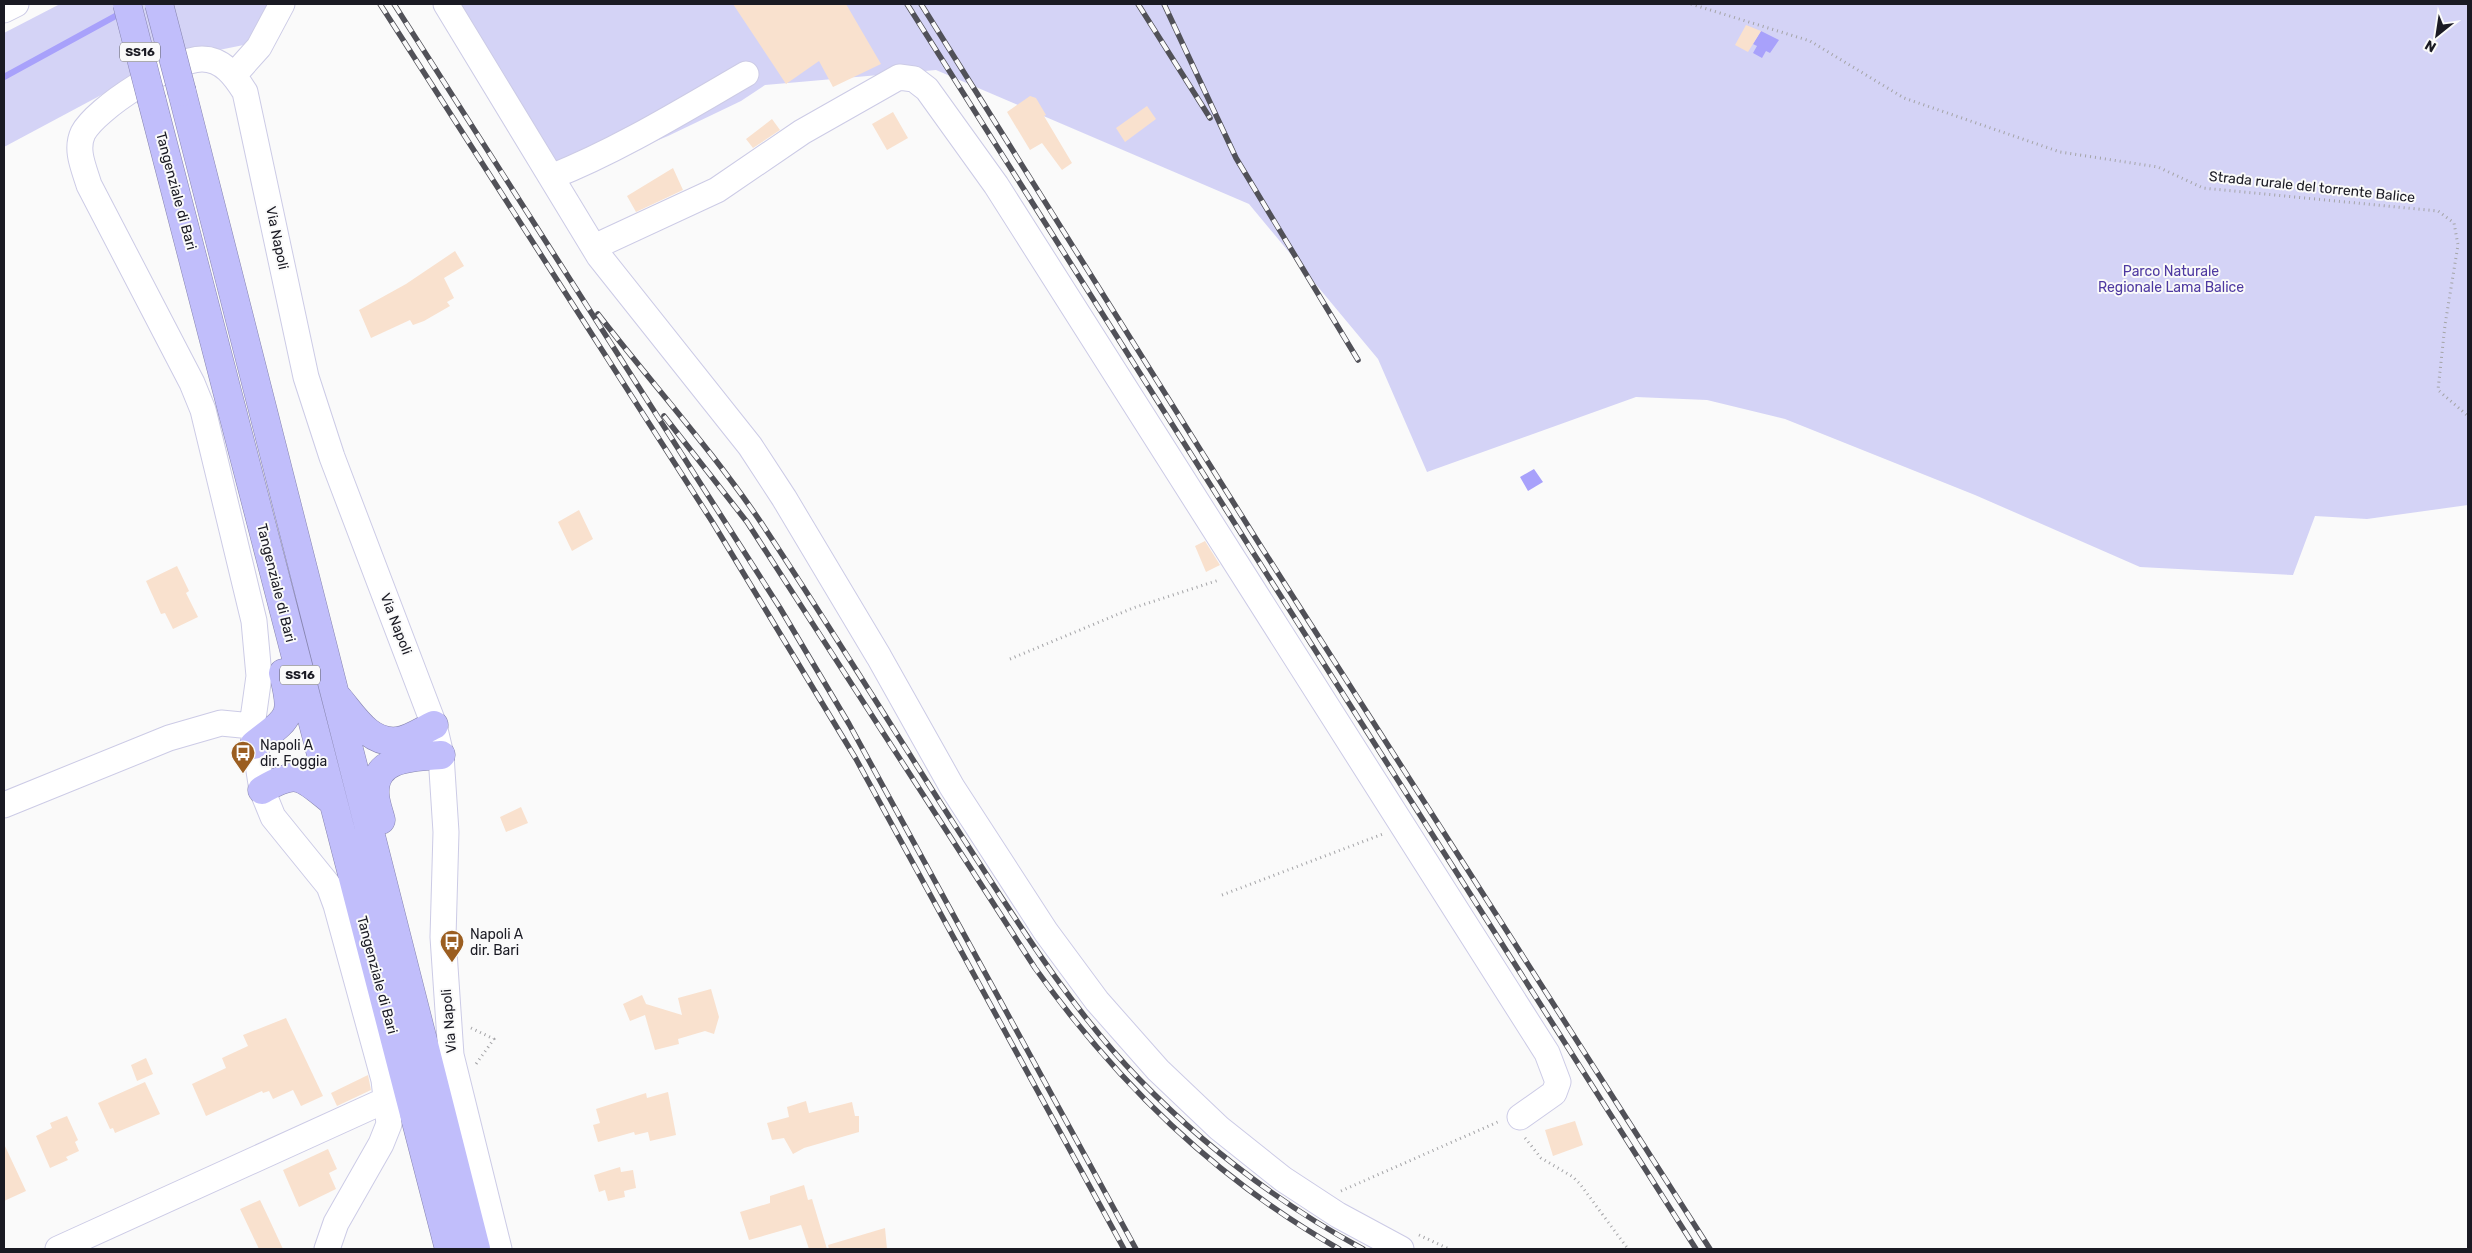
<svg xmlns="http://www.w3.org/2000/svg" width="2472" height="1253" viewBox="0 0 2472 1253" font-family="Rubik,sans-serif">
	<style>
		.green { fill: #d4d3f6 }
		.water { fill: #a8a1fb }
		.lines { fill: none; stroke-linecap: round; stroke-linejoin: round }
		.stream { stroke: #a8a1fb; stroke-width: 6 }
		.building { fill: #f9e1ce }
		.minor-casing { stroke: #cccbe6; stroke-width: 27 }
		.highway-casing { stroke: #8785af; stroke-width: 29 }
		.path { stroke: #a4a4a7; stroke-width: 3; stroke-dasharray: 1 4; stroke-linecap: butt }
		.minor { stroke: #fff; stroke-width: 25 }
		.highway { stroke: #c1befb; stroke-width: 28 }
		.rail-casing { stroke: #515158; stroke-width: 5.5 }
		.rail { stroke: #fafafa; stroke-width: 4; stroke-dasharray: 11; stroke-linecap: butt }
		.highway-bridge-casing { stroke: #8785af; stroke-width: 29; stroke-linecap: butt }
		.highway-bridge { stroke: #c1befb; stroke-width: 28 }
		.labels { text-anchor: middle; dominant-baseline: central; stroke-width: 4; stroke-linejoin: round; paint-order: stroke }
		.shield { fill: #fafafa; stroke: #5d5d64; stroke-width: 1 }
		.shield-label { font-size: 12px; font-weight: bold; fill: #1a1a23 }
		.street-label { font-size: 14px; fill: #1a1a23; stroke: #fafafa }
		.park-label { font-size: 14px; fill: #4e39a1; stroke: #fafafa }
		.poi-label { font-size: 14px; fill: #1a1a23; stroke: #fafafa; text-anchor: start }
	</style>
	<rect width="100%" height="100%" fill="#fafafa"/>
	<path class="green" d="M60,4H287L269,40L214,51L120,85L4,147V33Z
		M451,4H2468V505L2367,519L2315,516L2293,575L2140,567L1975,495L1785,419L1707,400L1636,397L1427,472L1378,359L1249,204L936,70L765,85L741,101L668,136L555,183Z"/>
	<path class="water" d="M1761,31L1779,40L1770,53L1766,51L1762,58L1753,53L1757,46L1753,44Z
		M1534,469L1543,482L1528,491L1520,477Z"/>
	<g class="lines">
		<path class="stream" d="M4,77L121,13"/>
	</g>
	<path class="building" d="M733,4H846L881,64L833,87L819,61L786,84Z
		M1746,25L1761,31L1748,52L1735,45Z
		M1030,96L1036,98L1046,115L1044,116L1072,163L1062,170L1042,143L1030,150L1007,112Z
		M1147,106L1156,119L1125,142L1116,128Z
		M893,112L908,138L887,150L872,124Z
		M772,119L780,130L753,148L746,139Z
		M673,168L683,190L636,212L627,196Z
		M455,251L464,266L444,278L454,298L447,302L450,306L424,321L413,325L410,320L371,338L359,310L406,284Z
		M579,510L593,539L572,551L558,522Z
		M1205,541L1220,565L1206,572L1195,546Z
		M177,566L189,591L186,593L198,617L173,629L165,613L161,614L146,581Z
		M521,807L528,823L506,832L500,817Z
		M711,989L719,1017L714,1034L705,1031L678,1039L679,1044L655,1050L645,1015L630,1021L623,1004L642,995L646,1004L682,1015L678,998Z
		M286,1018L323,1096L301,1106L293,1090L273,1099L269,1091L263,1093L262,1091L206,1116L192,1084L226,1068L222,1058L248,1046L243,1035Z
		M146,1058L153,1074L137,1081L131,1065Z
		M368,1075L371,1090L337,1106L331,1093Z
		M145,1082L160,1114L115,1133L113,1128L110,1129L98,1103Z
		M668,1092L676,1135L650,1141L648,1132L635,1135L634,1132L598,1142L593,1125L600,1123L596,1109L646,1093L647,1098Z
		M806,1101L809,1113L852,1102L855,1116H859V1132L804,1148L793,1154L784,1138L772,1140L767,1123L789,1117L787,1107Z
		M67,1116L78,1140L75,1142L79,1151L66,1157L68,1160L50,1168L36,1136L52,1128L50,1123Z
		M1575,1121L1583,1145L1553,1156L1545,1130Z
		M4,1144L26,1191L4,1201Z
		M328,1149L337,1169L329,1173L336,1189L299,1207L283,1170Z
		M620,1167L621,1172L633,1170L636,1188L624,1191L625,1197L608,1201L605,1190L599,1192L594,1175Z
		M804,1185L808,1200L812,1199L827,1249H809L801,1225L749,1240L740,1212L770,1203V1196Z
		M260,1200L270,1221L283,1249H259L240,1209Z
		M885,1228L887,1249H829L828,1245Z"/>
	<g class="lines">
		<defs>
			<path id="minor" d="M446,4L599,256L750,446L784,498L879,657L952,787L1046,932L1097,1001L1158,1070L1219,1128L1283,1179L1338,1215L1401,1249
				M4,10L16,4
				M234,75L259,47L282,4
				M551,177C619,150 682,111 746,74
				M594,247L717,190L802,132L899,77L914,79L927,89L996,185L1547,1053L1558,1082L1554,1093L1520,1117
				M4,805L169,738L221,723L252,726
				M58,1249L388,1099
				M327,1249L336,1223L381,1144L389,1124L384,1080L336,905L329,886L273,817L262,790L252,726L259,676L254,621L203,410L192,383L89,185C84,168 75,150 83,133C96,108 173,59 202,59C223,59 235,76 245,92L306,377L332,457L434,725L441,755L446,832L443,937L451,1055L499,1249"/>
			<path id="highway" d="M182,92L476,1249
				M152,101L449,1249
				M339,699C354,717 370,744 397,741C409,740 423,730 434,725
				M254,745C289,717 295,719 283,673
				M262,790C298,769 301,776 332,801
				M381,820C379,812 375,802 375,793C374,756 415,757 441,755"/>
		</defs>
		<use href="#minor" class="minor-casing"/>
		<use href="#highway" class="highway-casing"/>
		<path class="path" d="M1691,4L1810,41L1904,98L2060,152L2158,167L2203,188L2438,211L2454,223L2458,245L2445,325L2438,390L2468,416
			M1010,659L1133,608L1219,580
			M1222,895L1383,834
			M471,1028L494,1039L476,1064
			M1525,1138L1541,1158L1573,1177L1580,1184L1628,1249
			M1341,1191L1500,1121
			M1419,1235L1449,1249"/>
		<use href="#minor" class="minor"/>
		<use href="#highway" class="highway"/>
		<defs>
			<path id="rail" d="M380,4L713,523L856,759L1124,1249
				M394,4L780,608L849,724L1136,1249
				M907,4L1254,554L1696,1249
				M921,4L1260,545L1710,1249
				M1138,4L1210,118
				M1164,4L1236,158L1358,360
				M598,314C653,385 714,452 764,527C835,634 902,744 972,852C1023,931 1074,1012 1139,1079C1205,1147 1280,1204 1363,1249
				M664,416L747,522L1035,968C1118,1084 1215,1178 1339,1249"/>
		</defs>
		<use href="#rail" class="rail-casing"/>
		<use href="#rail" class="rail"/>
		<defs>
			<path id="highway-bridge" d="M127,4L152,101
				M159,4L182,92"/>
		</defs>
		<use href="#highway-bridge" class="highway-bridge-casing"/>
		<use href="#highway-bridge" class="highway-bridge"/>
	</g>
	<defs>
		<symbol id="bus-pin" viewBox="-11 -11 22 30"><path d="M0 17L-7.5 6A9.5 9.5 0 1 1 7.5 6Z" fill="#9b5e21" stroke="#fafafa"/><path d="M-5-6H5V4H4V6H2V4H-2V6H-4V4H-5ZM-3.5-4V0h7V-4ZM-3.5 1.2v1.5H-2V1.2ZM2 1.2v1.5H3.5V1.2Z" fill="#fff"/></symbol>
	</defs>
	<g fill-rule="evenodd">
		<use href="#bus-pin" x="229" y="739" width="28" height="38"/>
		<use href="#bus-pin" x="438" y="928" width="28" height="38"/>
	</g>
	<g class="labels">
		<g class="shield">
			<rect x="120" y="42.5" width="40" height="19" rx="4"/>
			<rect x="280" y="665.5" width="40" height="19" rx="4"/>
		</g>
		<g class="shield-label">
			<text x="140" y="52">SS16</text>
			<text x="300" y="675">SS16</text>
		</g>
		<g class="street-label">
			<text transform="translate(2312 187) rotate(6)">Strada rurale del torrente Balice</text>
			<text transform="translate(176 191) rotate(75)">Tangenziale di Bari</text>
			<text transform="translate(277 238) rotate(78)">Via Napoli</text>
			<text transform="translate(276 583) rotate(76)">Tangenziale di Bari</text>
			<text transform="translate(396 624) rotate(69)">Via Napoli</text>
			<text transform="translate(377 975) rotate(75)">Tangenziale di Bari</text>
			<text transform="translate(449 1021) rotate(-95)">Via Napoli</text>
		</g>
		<g class="park-label">
			<text x="2171" y="271">Parco Naturale<tspan x="2171" dy="16">Regionale Lama Balice</tspan></text>
		</g>
		<g class="poi-label">
			<text x="260" y="745">Napoli A<tspan x="260" dy="16">dir. Foggia</tspan></text>
			<text x="470" y="934">Napoli A<tspan x="470" dy="16">dir. Bari</tspan></text>
		</g>
	</g>
	<rect width="2472" height="1253" fill="none" stroke="#1a1a23" stroke-width="10"/>
	<g transform="translate(2437 35) rotate(210)" stroke="#fafafa" stroke-width="4" paint-order="stroke">
	<path d="M0-4L9 19L0 12L-9 19Z" fill="#1a1a23"/>
	<text y="-8" font-size="14" font-weight="bold" text-anchor="middle" fill="#1a1a23">N</text>
	</g>
</svg>
